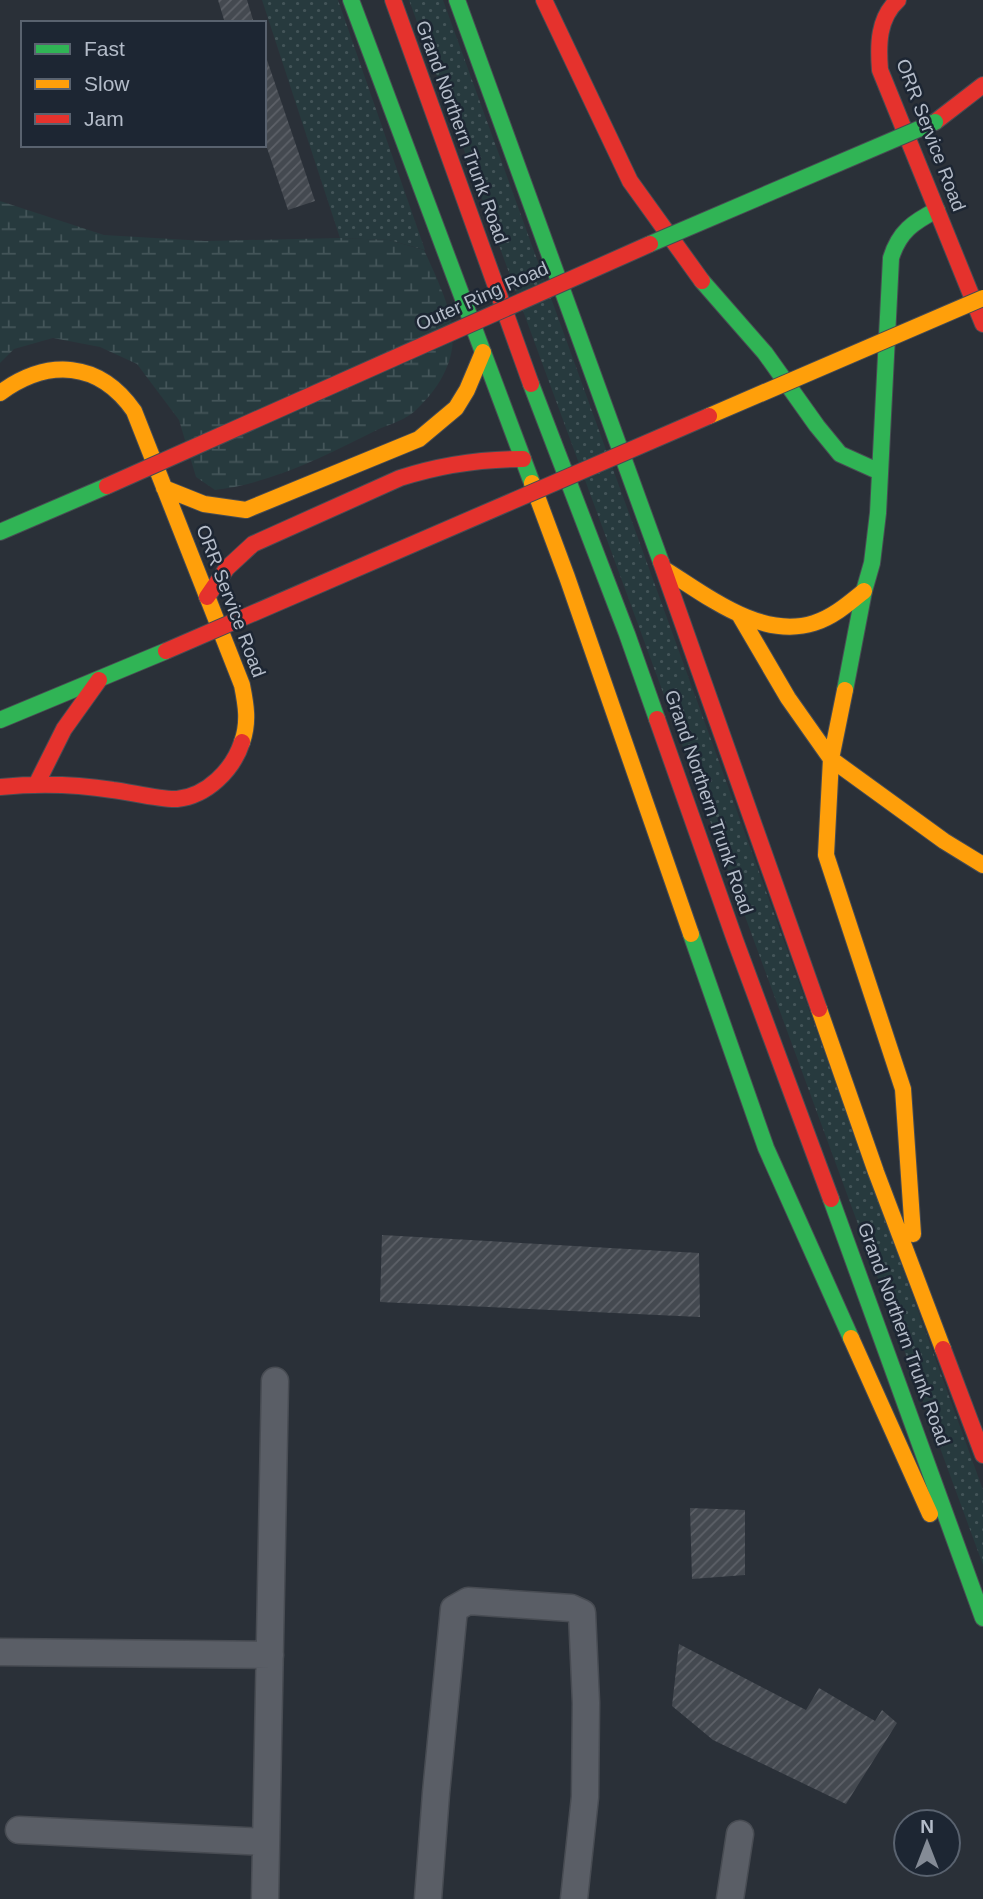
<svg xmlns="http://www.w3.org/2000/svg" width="983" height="1899" viewBox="0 0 983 1899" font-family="Helvetica,sans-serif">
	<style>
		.grass { fill: url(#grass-dots) }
		.wetland { fill: url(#wetland-marsh) }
		.building { fill: url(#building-hatch) }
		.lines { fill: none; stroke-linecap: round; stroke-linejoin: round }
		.street-casing { stroke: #484c53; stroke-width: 29 }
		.fast-casing { stroke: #484c53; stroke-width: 18 }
		.slow-casing { stroke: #484c53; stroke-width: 18 }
		.jam-casing { stroke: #484c53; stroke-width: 18 }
		.street { stroke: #5a5e66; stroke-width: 26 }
		.fast { stroke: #30b455; stroke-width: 16 }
		.slow { stroke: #ff9f0a; stroke-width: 16 }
		.jam { stroke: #e5322d; stroke-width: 16 }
		.fast-bridge-casing { stroke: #474c53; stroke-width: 18; stroke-linecap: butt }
		.slow-bridge-casing { stroke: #474c53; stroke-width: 18; stroke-linecap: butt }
		.jam-bridge-casing { stroke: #474c53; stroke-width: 18; stroke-linecap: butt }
		.fast-bridge { stroke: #30b455; stroke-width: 16 }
		.slow-bridge { stroke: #ff9f0a; stroke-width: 16 }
		.jam-bridge { stroke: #e5322d; stroke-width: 16 }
		.labels { text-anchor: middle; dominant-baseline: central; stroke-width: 5; stroke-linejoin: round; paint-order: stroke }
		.street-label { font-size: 19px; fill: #b4bcc9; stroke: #1d2633 }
	</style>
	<defs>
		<pattern id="grass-dots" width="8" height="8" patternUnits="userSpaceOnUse" patternTransform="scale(1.75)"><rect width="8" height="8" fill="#273a3e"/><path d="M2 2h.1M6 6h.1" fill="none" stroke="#445559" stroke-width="1.8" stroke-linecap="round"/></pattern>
		<pattern id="wetland-marsh" width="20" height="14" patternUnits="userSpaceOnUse" patternTransform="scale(1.75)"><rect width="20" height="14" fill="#273a3e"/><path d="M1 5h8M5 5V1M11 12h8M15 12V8" fill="none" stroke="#445559"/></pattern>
		<pattern id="building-hatch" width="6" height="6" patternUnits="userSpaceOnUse" patternTransform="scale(1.75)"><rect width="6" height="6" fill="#444950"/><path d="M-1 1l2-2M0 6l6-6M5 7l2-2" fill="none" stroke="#5d6168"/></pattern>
	</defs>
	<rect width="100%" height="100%" fill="#2a3038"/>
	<path class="grass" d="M262,0H338L425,250L389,240L340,238Z
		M409,0H443L983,1490V1565Z"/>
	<path class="wetland" d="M0,201L104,235L205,241L340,238L389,240L424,250C435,274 453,311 453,336C453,366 437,390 416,410C407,419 391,424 379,429C327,455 273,483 215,490L196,477L179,420L137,364L100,347L53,338L14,349L0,363Z"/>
	<path class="building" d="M218,0H247L254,23H225Z
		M265,54L315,201L288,210L264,139Z
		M382,1235L699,1253L700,1317L380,1302Z
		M690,1508L745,1510V1575L692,1579Z
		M679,1644L806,1710L819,1688L875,1721L882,1710L897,1723L846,1804L713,1740L672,1706Z"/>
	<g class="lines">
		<defs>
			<path id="street" d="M0,1652L270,1655
				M19,1830L266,1842
				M265,1899L275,1381
				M428,1899L436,1793L454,1609L468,1601L571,1608L582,1613L586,1703L585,1797L574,1899
				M730,1899L740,1834"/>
			<path id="fast" d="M351,0L532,483
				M457,0L661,562
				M702,281L765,353L817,426L840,454L880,472
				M531,384L627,634L657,719
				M0,532L107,486
				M845,690L864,591L872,563L878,513L891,258C899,232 913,222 937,210
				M0,720L166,651
				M691,934L766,1148L851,1338
				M831,1199L983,1618"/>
			<path id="slow" d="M0,393C48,358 99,361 134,411L242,685C246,705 249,722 242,742
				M532,483L567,577L691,934
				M164,488L204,504L246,510L419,439L456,408L467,390L483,352
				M664,569C706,595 761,640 814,623C833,617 848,604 864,591
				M740,616L788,698L831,759L944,841L983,865
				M845,690L831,759L826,855L903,1089L913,1234
				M819,1009L876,1172L943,1349
				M851,1338L930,1514"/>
			<path id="jam" d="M393,0L531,384
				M544,0L630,181L702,281
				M898,0C878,18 878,45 880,70L983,324
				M935,122L983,85
				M661,562L819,1009
				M207,597L227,568L253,544L400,478C440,465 481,459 523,459
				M657,719L735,940L831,1199
				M37,783L64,729L99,680
				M0,787C38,783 75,784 113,790C130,792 161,800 177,799C207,796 233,770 242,742
				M943,1349L983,1455"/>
		</defs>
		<use href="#street" class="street-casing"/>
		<use href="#fast" class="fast-casing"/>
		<use href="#slow" class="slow-casing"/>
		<use href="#jam" class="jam-casing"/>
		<use href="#street" class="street"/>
		<use href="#fast" class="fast"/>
		<use href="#slow" class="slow"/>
		<use href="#jam" class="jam"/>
		<defs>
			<path id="fast-bridge" d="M650,244L935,122"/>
			<path id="slow-bridge" d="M709,416L983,298"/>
			<path id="jam-bridge" d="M107,486L650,244
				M166,651L709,416"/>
		</defs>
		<use href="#fast-bridge" class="fast-bridge-casing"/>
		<use href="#slow-bridge" class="slow-bridge-casing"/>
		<use href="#jam-bridge" class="jam-bridge-casing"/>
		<use href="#fast-bridge" class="fast-bridge"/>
		<use href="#slow-bridge" class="slow-bridge"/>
		<use href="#jam-bridge" class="jam-bridge"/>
	</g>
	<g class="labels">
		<g class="street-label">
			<text transform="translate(462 132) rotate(70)">Grand Northern Trunk Road</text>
			<text transform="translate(931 135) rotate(69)">ORR Service Road</text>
			<text transform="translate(482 296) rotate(-24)">Outer Ring Road</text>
			<text transform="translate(231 601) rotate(69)">ORR Service Road</text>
			<text transform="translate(709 802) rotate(71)">Grand Northern Trunk Road</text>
			<text transform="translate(904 1334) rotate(70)">Grand Northern Trunk Road</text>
		</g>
	</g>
	<rect x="21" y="21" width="245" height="126" fill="#1d2633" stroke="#59626f" stroke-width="2"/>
	<rect x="35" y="44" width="35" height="10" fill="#30b455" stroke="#59626f" stroke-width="2"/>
	<text x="84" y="56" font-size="21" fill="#b4bcc9">Fast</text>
	<rect x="35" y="79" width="35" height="10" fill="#ff9f0a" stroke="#59626f" stroke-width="2"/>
	<text x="84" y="91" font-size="21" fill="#b4bcc9">Slow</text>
	<rect x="35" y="114" width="35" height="10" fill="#e5322d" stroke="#59626f" stroke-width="2"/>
	<text x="84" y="126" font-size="21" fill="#b4bcc9">Jam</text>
	<g transform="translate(927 1843)"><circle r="33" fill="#1d2633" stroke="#59626f" stroke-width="2"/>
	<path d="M0-5L12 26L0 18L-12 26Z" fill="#848b96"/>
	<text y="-10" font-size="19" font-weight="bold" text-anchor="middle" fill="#b4bcc9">N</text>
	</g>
</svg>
